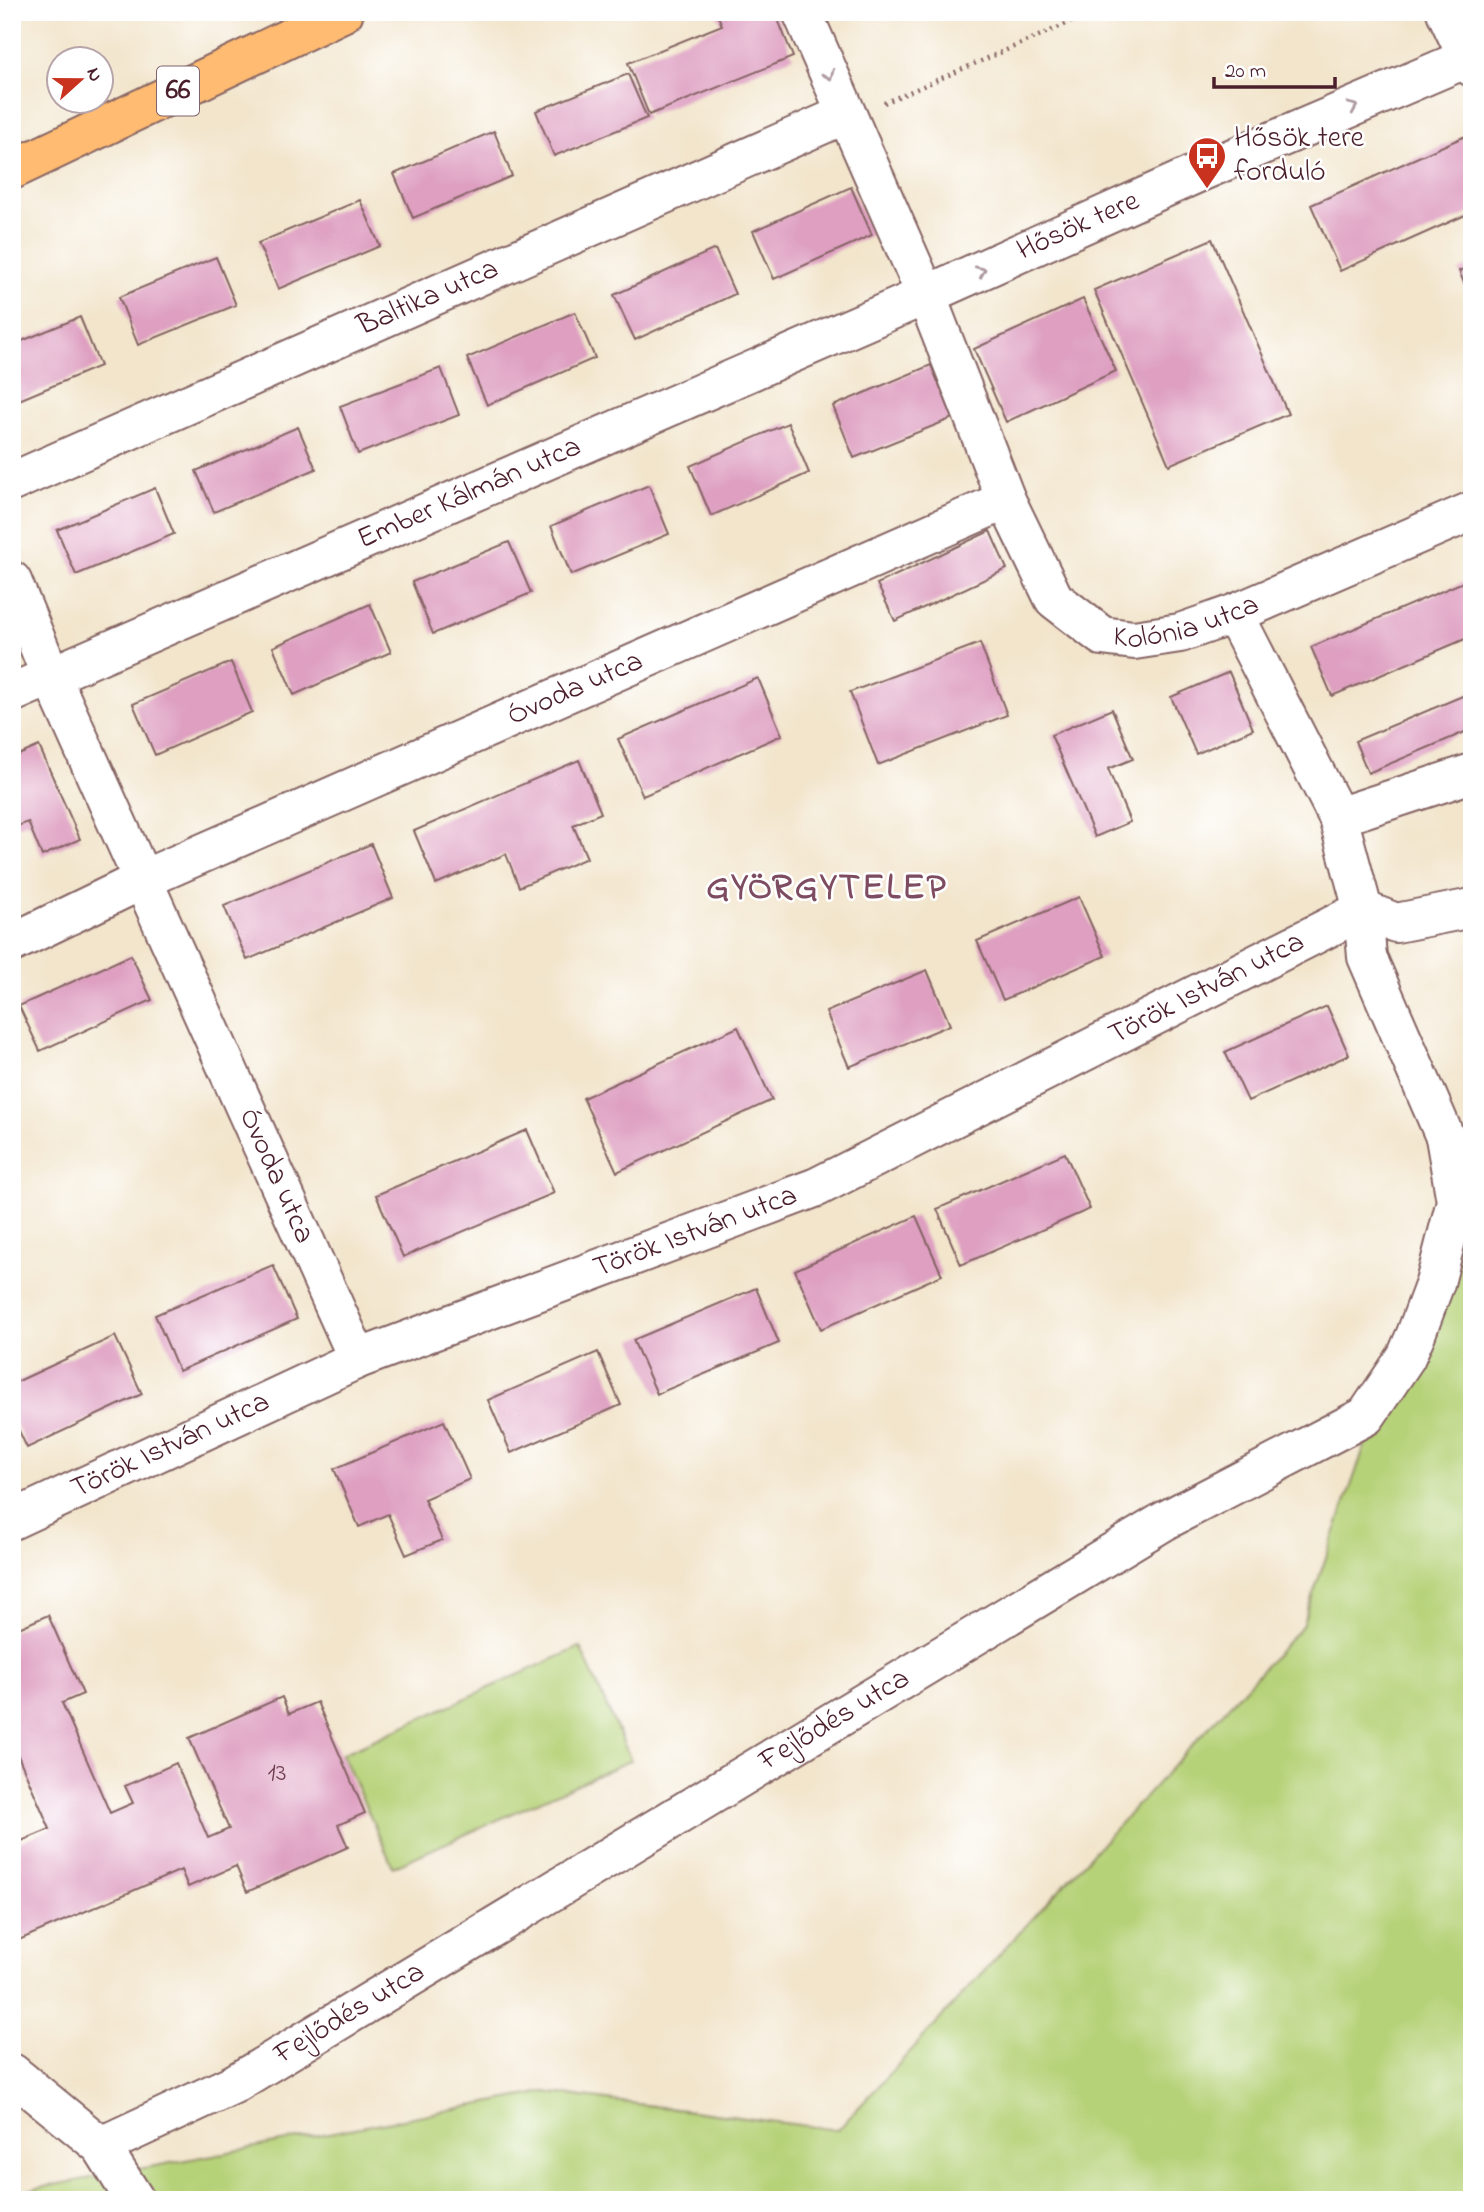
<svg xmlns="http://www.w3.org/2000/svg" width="1484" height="2212" viewBox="0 0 1484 2212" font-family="'Indie Flower',sans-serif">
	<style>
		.green { fill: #b6d278; stroke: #807852; stroke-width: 2 }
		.building { fill: #de9fc1 }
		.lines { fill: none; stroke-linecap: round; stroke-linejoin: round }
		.minor-casing { stroke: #856463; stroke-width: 42 }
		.major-casing { stroke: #856463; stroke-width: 42 }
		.path { stroke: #856463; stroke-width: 4.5; stroke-dasharray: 2 5; stroke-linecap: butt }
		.minor { stroke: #fff; stroke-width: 38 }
		.major { stroke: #febb71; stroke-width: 38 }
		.oneway { stroke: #ae9aa0 }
		.labels { text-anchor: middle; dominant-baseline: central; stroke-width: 5; stroke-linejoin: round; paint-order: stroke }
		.number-label { font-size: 26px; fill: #6f3f50 }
		.shield { fill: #fff; stroke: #80626b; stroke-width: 2 }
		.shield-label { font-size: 28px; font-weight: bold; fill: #4a1f2b }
		.poi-label { font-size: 30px; fill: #4a1f2b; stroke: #fff; text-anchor: start }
		.street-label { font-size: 30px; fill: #4a1f2b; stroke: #fff }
		.district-label { font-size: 37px; font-weight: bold; letter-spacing: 2px; fill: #7e4c60; stroke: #fff }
	</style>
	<rect width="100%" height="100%" fill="#fff"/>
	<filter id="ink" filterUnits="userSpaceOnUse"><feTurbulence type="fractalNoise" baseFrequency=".0143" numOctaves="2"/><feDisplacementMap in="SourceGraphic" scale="14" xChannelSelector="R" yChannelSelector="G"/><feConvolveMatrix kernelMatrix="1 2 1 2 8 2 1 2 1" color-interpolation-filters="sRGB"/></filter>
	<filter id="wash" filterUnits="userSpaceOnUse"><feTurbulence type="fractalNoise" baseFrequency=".00686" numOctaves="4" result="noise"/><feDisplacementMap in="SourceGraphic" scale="28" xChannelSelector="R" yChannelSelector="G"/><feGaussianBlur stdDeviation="1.57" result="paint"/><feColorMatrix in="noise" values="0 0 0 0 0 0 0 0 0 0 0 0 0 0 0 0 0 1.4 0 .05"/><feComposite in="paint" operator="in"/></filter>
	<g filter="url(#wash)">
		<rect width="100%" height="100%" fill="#f2e5cc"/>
		<path class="green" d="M1472,1140V2200H12V2193L545,2092L838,2130L1302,1626Z
			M580,1647L631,1760L393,1867L342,1754Z"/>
		<g id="blocks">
			<path class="building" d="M716,12H775L793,57L649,115L628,63L722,25Z
				M628,74L647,118L554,156L536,111Z
				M494,131L512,176L413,218L394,174Z
				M1472,133V212L1340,271L1311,205Z
				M851,187L872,235L774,279L753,231Z
				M360,200L380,246L278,289L258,243Z
				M1212,239L1288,414L1169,465L1094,290Z
				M715,249L735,294L635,340L614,295Z
				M216,257L236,305L138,345L119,297Z
				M1472,265V302L1459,271Z
				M1083,299L1116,371L1006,422L974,349Z
				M575,312L595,358L487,405L467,358Z
				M80,317L100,366L12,403V345Z
				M931,365L953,418L854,458L833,406Z
				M441,368L459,415L358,454L340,406Z
				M788,423L809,473L711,516L690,466Z
				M298,427L316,469L214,512L196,471Z
				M649,485L669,534L571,575L551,526Z
				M155,488L174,534L76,575L57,530Z
				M990,531L1007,569L895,621L877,584Z
				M509,542L531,593L433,634L412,582Z
				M1463,582L1472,603V636L1332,696L1311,647Z
				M370,604L391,652L294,695L273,647Z
				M980,643L1007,715L878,765L850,692Z
				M231,662L252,712L155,755L133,704Z
				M1229,672L1253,729L1196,754L1171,697Z
				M758,678L782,735L643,796L618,739Z
				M1472,692V729L1368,773L1355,741Z
				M1112,709L1133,759L1108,769L1130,822L1095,837L1051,735Z
				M39,746L80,839L42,856L28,822L12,828V758Z
				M579,760L601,813L573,825L587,858L519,887L506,854L436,884L414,831Z
				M371,844L393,898L247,960L224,906Z
				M1079,897L1105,956L1003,1000L977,941Z
				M131,955L152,1000L40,1051L19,1006Z
				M927,970L950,1025L849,1067L826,1012Z
				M1327,1006L1349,1055L1248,1101L1225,1052Z
				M738,1027L772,1100L617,1172L583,1098Z
				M527,1130L554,1193L403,1257L376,1195Z
				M1065,1153L1090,1209L961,1265L937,1209Z
				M916,1216L942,1275L821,1329L795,1270Z
				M273,1265L297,1319L179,1371L155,1315Z
				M756,1288L779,1343L657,1394L633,1340Z
				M115,1336L142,1394L27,1448L12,1416V1384Z
				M598,1352L621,1405L511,1453L488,1400Z
				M444,1421L470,1479L424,1499L442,1540L406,1555L388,1514L359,1527L334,1469Z
				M48,1615L83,1694L62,1703L110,1813L133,1803L125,1786L176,1763L208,1838L229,1829L189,1738L282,1697L289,1714L317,1702L365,1813L338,1825L348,1847L247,1892L236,1866L188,1887L181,1870L12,1943V1845L50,1829L12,1742V1631Z"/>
		</g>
	</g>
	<g filter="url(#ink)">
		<use href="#blocks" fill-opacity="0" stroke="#856463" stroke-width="2"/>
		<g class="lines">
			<defs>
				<g id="minor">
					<path id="s1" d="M802,12L926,295L1200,172L1472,56"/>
					<path d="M1446,12L1472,67"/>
					<path id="s2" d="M12,482L846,114"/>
					<path id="s3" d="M12,581L51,676L358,1359"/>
					<path id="s4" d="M12,693L926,295L1006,500L1054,599L1102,636L1134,640L1180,633L1234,614L1472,511"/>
					<path d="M1338,817L1472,773"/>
					<path id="s5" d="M12,943L144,879L1006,500"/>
					<path id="s6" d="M12,1520L358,1359L817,1187L1363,910L1396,923L1472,908"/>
					<path d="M12,2073L101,2146L135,2200"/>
					<path id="s7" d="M101,2146L234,2084L1166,1520L1366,1416L1406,1357L1416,1334L1435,1283L1456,1201L1445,1137L1367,957L1363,910L1338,817L1234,614"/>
				</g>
				<path id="major" d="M12,170L344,12"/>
			</defs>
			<use href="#minor" class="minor-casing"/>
			<use href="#major" class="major-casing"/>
			<path class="path" d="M884,103L1094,12"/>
			<use href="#minor" class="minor"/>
			<use href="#major" class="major"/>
		</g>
		<defs><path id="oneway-chevron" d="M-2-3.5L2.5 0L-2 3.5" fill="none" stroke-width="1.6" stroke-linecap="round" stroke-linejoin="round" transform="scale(1.75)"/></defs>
		<g class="oneway">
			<use href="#oneway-chevron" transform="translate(829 75) rotate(67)"/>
			<use href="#oneway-chevron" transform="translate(1353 107) rotate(-23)"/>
			<use href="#oneway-chevron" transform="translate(981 271) rotate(-24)"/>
		</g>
	</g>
	<defs>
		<symbol id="bus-pin" viewBox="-11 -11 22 30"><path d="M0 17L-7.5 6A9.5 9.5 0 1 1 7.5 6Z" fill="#c8321e" stroke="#fff"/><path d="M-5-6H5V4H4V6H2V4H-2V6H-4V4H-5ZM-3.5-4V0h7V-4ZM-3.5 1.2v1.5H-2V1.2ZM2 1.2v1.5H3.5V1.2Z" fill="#fff"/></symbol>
	</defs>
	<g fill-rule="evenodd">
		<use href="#bus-pin" x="1185" y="134" width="44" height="60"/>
	</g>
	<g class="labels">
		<g class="number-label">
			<text x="277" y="1774">13</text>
		</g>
		<rect class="shield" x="157" y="66.5" width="42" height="49" rx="5"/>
		<g class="shield-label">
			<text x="178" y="91">66</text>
		</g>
		<g class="poi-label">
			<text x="1234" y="139">Hősök tere<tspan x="1234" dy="34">forduló</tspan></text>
		</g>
		<g class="street-label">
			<text stroke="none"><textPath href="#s1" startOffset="476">Hősök tere</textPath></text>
			<text stroke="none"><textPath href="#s2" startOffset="455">Baltika utca</textPath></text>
			<text stroke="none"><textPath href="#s4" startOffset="499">Ember Kálmán utca</textPath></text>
			<text stroke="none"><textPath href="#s4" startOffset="1474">Kolónia utca</textPath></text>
			<text stroke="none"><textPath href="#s5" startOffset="618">Óvoda utca</textPath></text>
			<text stroke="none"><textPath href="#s6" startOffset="1309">Török István utca</textPath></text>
			<text stroke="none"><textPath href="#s3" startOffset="651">Óvoda utca</textPath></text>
			<text stroke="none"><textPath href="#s6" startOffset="742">Török István utca</textPath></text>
			<text stroke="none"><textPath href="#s6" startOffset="175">Török István utca</textPath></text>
			<text stroke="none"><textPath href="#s7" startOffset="849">Fejlődés utca</textPath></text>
			<text stroke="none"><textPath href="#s7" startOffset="282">Fejlődés utca</textPath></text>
		</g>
		<g class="district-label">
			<text x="827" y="889">GYÖRGYTELEP</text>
		</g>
	</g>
	<rect width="1484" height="2212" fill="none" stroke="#fff" stroke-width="42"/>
	<g transform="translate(80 80) rotate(69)"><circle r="33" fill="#ffffff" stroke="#b7a5aa" stroke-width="2"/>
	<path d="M0-5L12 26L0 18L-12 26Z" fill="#c8321e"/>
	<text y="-10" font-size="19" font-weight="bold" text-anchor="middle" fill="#4a1f2b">N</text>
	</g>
	<path d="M1214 77v10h121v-10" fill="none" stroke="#4a1f2b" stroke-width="3.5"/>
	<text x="1225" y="77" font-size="21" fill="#4a1f2b" stroke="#ffffff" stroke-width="5" paint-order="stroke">20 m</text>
</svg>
